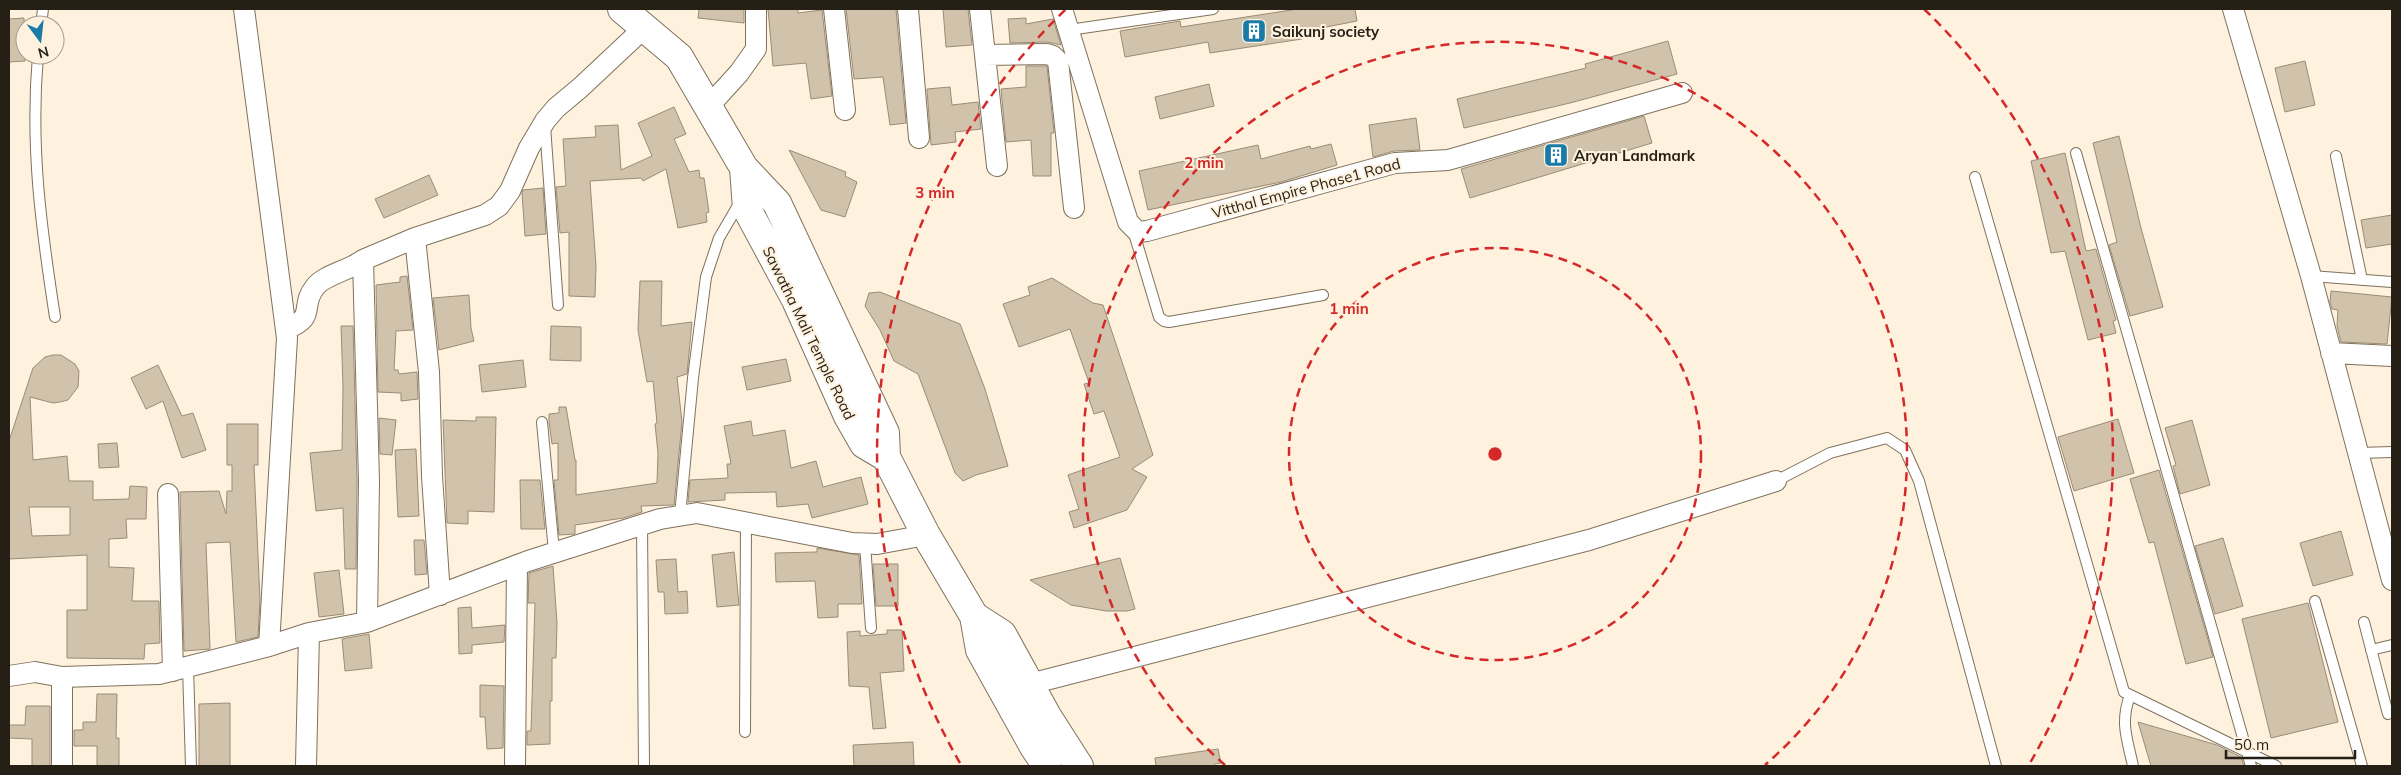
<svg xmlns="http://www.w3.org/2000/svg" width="2401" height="775" viewBox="0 0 2401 775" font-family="Mulish,sans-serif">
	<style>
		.building { fill: #d1c2ab; stroke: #9a8c76; fill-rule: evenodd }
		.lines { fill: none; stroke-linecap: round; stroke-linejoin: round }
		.lane-casing { stroke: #7f725c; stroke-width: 12 }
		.street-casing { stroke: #7f725c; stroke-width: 22 }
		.secondary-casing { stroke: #7f725c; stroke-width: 30 }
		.lane { stroke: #fff; stroke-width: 10 }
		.street { stroke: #fff; stroke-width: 20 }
		.secondary { stroke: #fff; stroke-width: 28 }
		.ring { fill: none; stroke: #d62828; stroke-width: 2.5; stroke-dasharray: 9 6 }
		.labels { text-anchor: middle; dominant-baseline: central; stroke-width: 4; stroke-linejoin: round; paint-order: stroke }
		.poi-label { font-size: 15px; font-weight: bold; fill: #251f16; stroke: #fef1de; text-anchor: start }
		.street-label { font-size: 15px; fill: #251f16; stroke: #fef1de }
		.centre { fill: #d62828; stroke: #fef1de; stroke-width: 2.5 }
		.ring-label { font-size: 15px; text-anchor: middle; font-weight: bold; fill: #d62828; stroke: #fef1de; stroke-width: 4; stroke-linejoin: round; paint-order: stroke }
	</style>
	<rect width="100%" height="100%" fill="#fef1de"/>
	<path class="building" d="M699,9H744V23L698,18Z
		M768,9H798V13L822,10L832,96L811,99L806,63L773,66Z
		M846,9H896L906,123L890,125L883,77L854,79Z
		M943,9H968L972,45L946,47Z
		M1298,9H1355L1357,21L1301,32L1302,39L1210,53L1208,42L1125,57L1120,31L1180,21L1181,27Z
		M24,18L25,61L9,62V19Z
		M1026,18V24L1053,19L1061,45L1047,42L1010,43L1008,19Z
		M1668,41L1677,74L1570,103L1464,128L1457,99L1586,68L1585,64Z
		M2305,61L2315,105L2285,112L2275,68Z
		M1026,66H1047L1054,133H1051V176H1033L1031,140L1006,142L1001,89L1026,87Z
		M1209,84L1214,106L1160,119L1155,97Z
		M950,87L952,105L978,102L981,129L955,132L956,142L931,145L927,89Z
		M674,107L686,134L674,139L689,172L699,170L700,178H704L709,212L706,213L707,222L678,228L666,169L643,181L641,178L590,181L596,266L595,297L569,296V232L560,233L556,187L566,186L563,139L596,137L595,126L618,125L621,170L652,156L638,123Z
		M1644,116L1652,143L1470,198L1461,169Z
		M1416,118L1420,150L1394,151L1373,157L1369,125Z
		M2119,136L2141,228L2163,307L2130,316L2109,245L2117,242L2093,143Z
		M1331,144L1337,165L1281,182L1148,210L1139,171L1258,145L1261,159L1310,146L1311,149Z
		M789,150L846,172L845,176L857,182L845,217L821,210Z
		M2065,153L2086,251L2096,249L2116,320L2113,321L2116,333L2088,340L2065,251L2051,253L2031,161Z
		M429,175L438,195L384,218L375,199Z
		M543,188L546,234L525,236L522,193L523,190Z
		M2392,215V244L2366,248L2361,220Z
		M407,276L413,330L396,331L394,370H398L399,374L417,372L418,399L401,401V393L378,392L376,285L400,282V277Z
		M1052,278L1093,303L1103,305L1153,455L1132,469L1147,477L1127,510L1074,528L1069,512L1079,509L1068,475L1120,457L1104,411L1094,414L1084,384L1089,383L1070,329L1019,347L1003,304L1030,295L1028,287Z
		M640,281H662L661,326L692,322L687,374L677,377L682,422L674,505L641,506L642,512L624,518L575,525V534L559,535L554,480H558V443L552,444L549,422V414L559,413V407H566L575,460H576V495L657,483L658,453L655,424L657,423L653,381L647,382L638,330Z
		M2331,291L2392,297L2387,344L2341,342L2337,326L2338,310L2332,309L2330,302Z
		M880,292L960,324L985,389L1008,466L976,475L963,481L955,473L918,374L894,361L880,330L865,306L869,293Z
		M469,295L471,328L474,341L439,350L433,298Z
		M341,326H353L357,481L356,569H345L343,508L316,511L310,453L342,450L343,386Z
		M551,326L581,327V361L550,360Z
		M53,355H61L75,364L79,371L78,387L68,400L60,402L53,403L30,397L33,460L67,456L69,481H93V500L129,499L130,486L147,487L146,519H126L127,538L109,539V567L134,568L132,601H159L160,643L145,644L144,659L67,658V610H87V555L9,559V441L33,368L45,357ZM29,507H70V535L32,536Z
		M786,359L791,381L747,390L742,367Z
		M523,360L526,387L482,392L479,365Z
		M158,365L182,416L193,413L206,450L182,458L163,401L146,409L131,378Z
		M476,417H496L494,512L468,511V524L447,523L443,420L476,421Z
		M379,418L396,420L392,455L380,454Z
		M2118,419L2134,473L2074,491L2058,437Z
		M2192,420L2210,485L2180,494L2173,466L2176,465L2165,428Z
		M751,421L753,436L785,430L791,468L816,461L823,487L861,477L868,504L812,518L808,504L777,507L776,492L725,493V500L688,502L690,480L728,478L727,464H731L724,426Z
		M227,424H258V465H254L260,600L258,637L236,642L230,542L206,543L210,649L184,651L180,492L219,491L226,514L227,491H232V465H227Z
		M117,443L119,467L99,468L98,444Z
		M416,449L419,516L398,517L395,450Z
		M2159,470L2213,657L2186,664L2154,542L2149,543L2130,479Z
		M520,480H540L545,529H521Z
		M2341,531L2353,575L2313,586L2300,543Z
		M2223,538L2243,606L2215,614L2195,546Z
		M414,540H424L427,574L415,575Z
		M817,548L859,555L862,604H838V617L818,618L815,581L776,582L775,553L817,552Z
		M734,552L739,605L717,607L712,555Z
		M1120,558L1135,609L1127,611H1106L1071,605L1030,580Z
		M676,559L678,592L687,591L688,613L665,614L664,592H658L656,560Z
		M873,564H898V606H876Z
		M553,566L557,623L556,658H552V701H550V744L527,745V731H531L535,603H528L529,573Z
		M339,570L344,614L319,617L314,573Z
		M2308,603L2338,722L2271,738L2242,619Z
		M471,607L472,628L505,625L504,642L472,645V653L459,654L458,608Z
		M887,630H902L904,671L880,673L886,728L873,729L869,687L849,686L847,632L860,631V636L887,634Z
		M369,634L372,668L345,671L342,639Z
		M480,685L504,686L503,748L487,749L485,717H480Z
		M97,694H117L116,738H119V766H97V746H74V730H83V722H96Z
		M230,703V766H199V704Z
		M26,706H50V766H32V739L9,738V725H25Z
		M2138,722L2217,745L2241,757L2244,766H2151Z
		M913,742L914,766H854L853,745Z
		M1218,749L1221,763L1215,764L1214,766H1156L1155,758Z"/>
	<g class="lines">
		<defs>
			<path id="lane" d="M41,25L43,9
				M1069,30L1213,9
				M38,55C30,146 41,227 55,317
				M545,126L558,305
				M2076,153L2251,766
				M2336,156L2362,280
				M1975,177L2124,692L2276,766
				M1133,230L1159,317L1164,321L1169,322L1323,295
				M2311,276L2392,282
				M542,422L554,552
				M2358,453L2392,452
				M1776,481L1830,453L1887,438L1905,450L1919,481L1996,766
				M680,515L693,378L706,277L719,238L740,202
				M642,524L644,766
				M865,544L871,628
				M2315,601L2362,766
				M2364,622L2388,714
				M2371,650L2392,645
				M188,667L191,766
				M2130,695C2120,723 2127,738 2133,766
				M745,732L746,522"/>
			<path id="street" d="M244,9L287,338L269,646
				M834,9L845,110
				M908,9L919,138
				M980,9L997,166
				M1062,9L1128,222L1138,232L1147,231L1395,163L1448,160L1682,93
				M2233,9L2311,276L2392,580
				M985,55L1047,54L1053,56L1058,61L1074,208
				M709,106L739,73L756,49V9
				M415,238L429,372L432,476L440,595
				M286,329C318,317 299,307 315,287C324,275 350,270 363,260
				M2331,353L2392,356
				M168,494L173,671
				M367,622L369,481L363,260L415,238L485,215L499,206L510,191L529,148L545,121L556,108L580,88L644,28
				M9,676L35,672L62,677L159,674L269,646L309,633L367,622L528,561L660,519L697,513L852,543L877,544L926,535
				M1030,684L1589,540L1776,481
				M62,766V677
				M306,766L309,633
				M515,766L517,565"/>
			<path id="secondary" d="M622,9L679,57L744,168L777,203L885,433L886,457L926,535L974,616L980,650L1034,747L1047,766
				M744,168L747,209L796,300L848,416L864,444L886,457
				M974,616L1002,634L1047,716L1079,766"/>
		</defs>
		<use href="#lane" class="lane-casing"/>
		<use href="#street" class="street-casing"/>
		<use href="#secondary" class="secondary-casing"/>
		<use href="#lane" class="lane"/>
		<use href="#street" class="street"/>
		<use href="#secondary" class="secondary"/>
	</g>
	<g class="ring">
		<circle cx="1495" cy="454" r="206"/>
		<path d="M1225 765A412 412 0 1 1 1765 765"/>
		<path d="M960 763A618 618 0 0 1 1066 9M1924 9A618 618 0 0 1 2030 763"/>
	</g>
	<defs>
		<symbol id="building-square" viewBox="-11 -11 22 22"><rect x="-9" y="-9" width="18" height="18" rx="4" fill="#1a7ba7" stroke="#fef1de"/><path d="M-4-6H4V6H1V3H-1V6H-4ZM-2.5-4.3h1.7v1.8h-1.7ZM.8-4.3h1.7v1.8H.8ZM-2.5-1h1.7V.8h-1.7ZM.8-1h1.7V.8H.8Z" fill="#fff"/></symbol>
	</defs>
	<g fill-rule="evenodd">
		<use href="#building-square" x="1240" y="17" width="28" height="28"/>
		<use href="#building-square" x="1542" y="141" width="28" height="28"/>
	</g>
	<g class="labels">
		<g class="poi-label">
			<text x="1272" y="31">Saikunj society</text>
			<text x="1574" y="155">Aryan Landmark</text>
		</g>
		<g class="street-label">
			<text transform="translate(1306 188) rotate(-15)">Vitthal Empire Phase1 Road</text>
			<text transform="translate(809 333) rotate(64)">Sawatha Mali Temple Road</text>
		</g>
	</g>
	<circle cx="1495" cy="454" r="8" class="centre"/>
	<g class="ring-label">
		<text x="1204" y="168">2 min</text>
		<text x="935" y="198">3 min</text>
		<text x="1349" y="314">1 min</text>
	</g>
	<rect width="2401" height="775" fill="none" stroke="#251f16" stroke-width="20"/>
	<g transform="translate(40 40) rotate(165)"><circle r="24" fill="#fef1de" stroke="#a79d8e"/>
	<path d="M0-4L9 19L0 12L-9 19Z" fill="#1a7ba7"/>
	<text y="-8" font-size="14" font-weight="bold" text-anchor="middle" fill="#251f16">N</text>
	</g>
	<path d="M2226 750v8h129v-8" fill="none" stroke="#251f16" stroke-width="2.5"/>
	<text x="2234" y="750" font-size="15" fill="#251f16" stroke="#fef1de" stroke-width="4" paint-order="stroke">50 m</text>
</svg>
